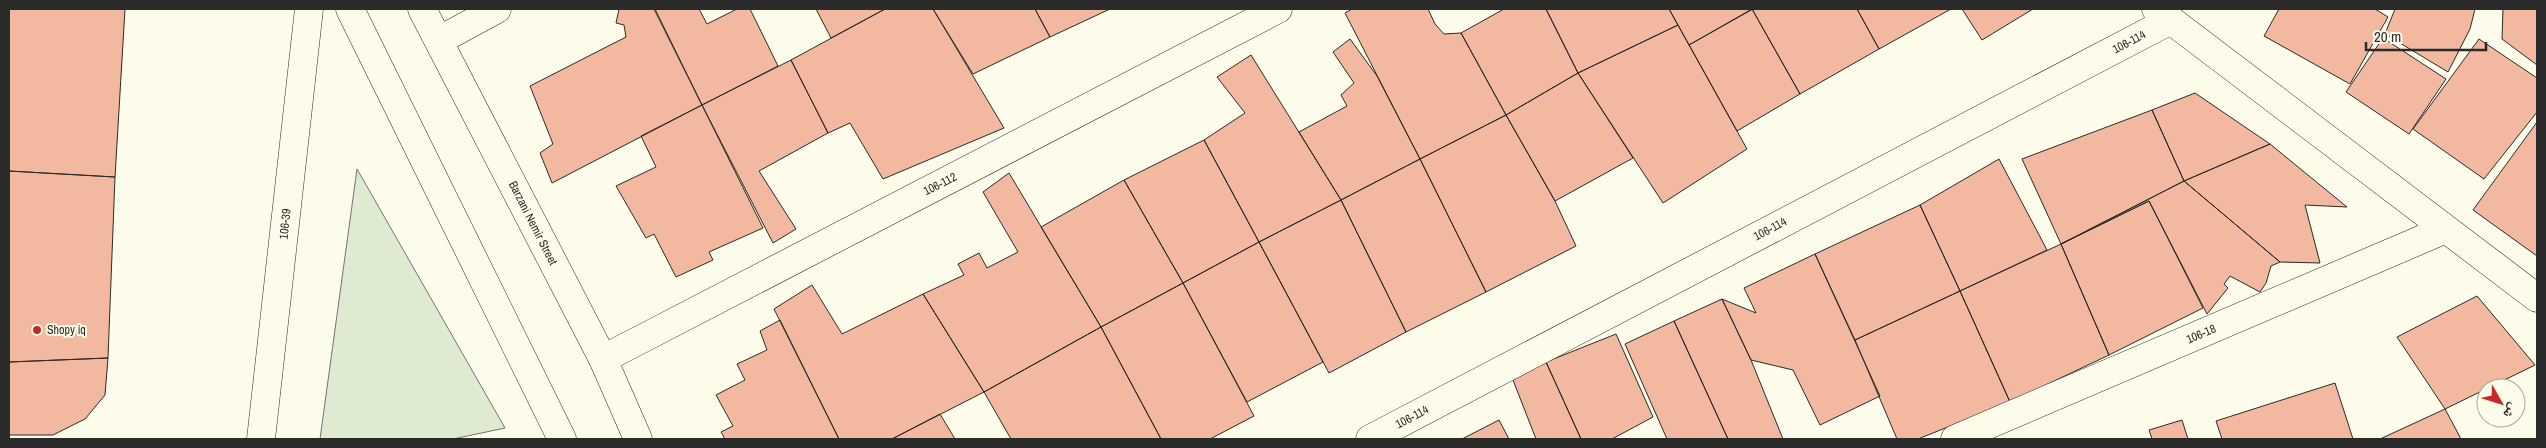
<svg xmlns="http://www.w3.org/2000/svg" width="2546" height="448" viewBox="0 0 2546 448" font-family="'Archivo Narrow','Noto Naskh Arabic',sans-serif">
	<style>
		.green { fill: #deebd1; stroke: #74746e }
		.building { fill: #f2b8a0; stroke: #2b2b2b }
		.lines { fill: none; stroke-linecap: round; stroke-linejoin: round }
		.street-casing { stroke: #2b2b2b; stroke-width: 29 }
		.primary-casing { stroke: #2b2b2b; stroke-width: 29 }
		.street { stroke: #fdfbea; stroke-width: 28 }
		.primary { stroke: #fdfbea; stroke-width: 28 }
		.poi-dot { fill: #c62828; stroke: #fdfbea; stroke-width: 2 }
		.labels { text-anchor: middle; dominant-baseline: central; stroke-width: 4; stroke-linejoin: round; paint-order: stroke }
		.street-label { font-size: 12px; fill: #2b2b2b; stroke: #fdfbea }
		.poi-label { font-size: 12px; fill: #2b2b2b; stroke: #fdfbea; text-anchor: start }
	</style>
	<rect width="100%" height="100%" fill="#fdfbea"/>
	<path class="green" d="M357,169L505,428L453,439H320Z"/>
	<path class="building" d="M9,9H125L115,177L9,171Z
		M619,9H654L702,105L552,183L540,153L553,144L530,86L626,37L624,25L616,23Z
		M655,9H699L707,24L737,9H750L778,66L702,105Z
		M816,9H885L831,38Z
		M885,9H933L1004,128L883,179L850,123L828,133L791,60Z
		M933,9H1035L1050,37L973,74Z
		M1035,9H1110L1050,37Z
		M1352,9H1428L1435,24L1444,34L1461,33L1506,115L1420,159L1345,13Z
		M1504,9H1546L1578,73L1506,115L1461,33Z
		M1546,9H1669L1678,25L1578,73Z
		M1669,9H1753L1689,45Z
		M1752,9L1800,94L1737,131L1689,45Z
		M1752,9H1857L1879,49L1800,94Z
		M1857,9H1951L1879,49Z
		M1962,9H2033L1982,40Z
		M2279,9H2375L2388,17L2350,84L2264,36Z
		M2395,9H2475L2470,29L2448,72L2385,34Z
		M2503,9H2537V65L2502,39Z
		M1678,25L1747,149L1663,203L1578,73Z
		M2383,38L2446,79L2409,134L2346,92Z
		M1350,39L1377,76L1420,159L1341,200L1299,132L1347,106L1341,95L1354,83L1333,52Z
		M2479,39L2537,78V112L2484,179L2413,129Z
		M1251,55L1341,200L1259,242L1204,140L1245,113L1217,77Z
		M791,60L828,133L759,171L796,229L773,243L702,105Z
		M1578,73L1633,158L1555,201L1506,115Z
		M2195,93L2270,144L2184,181L2152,110Z
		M702,105L763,228L709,252L713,260L676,277L654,234L646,238L616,186L656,167L641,136Z
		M2152,110L2184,181L2061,244L2022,159Z
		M1506,115L1555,201L1576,246L1486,292L1420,159Z
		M2537,122V256L2473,210Z
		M1204,140L1259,242L1183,283L1124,180Z
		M2270,144L2347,207L2305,205L2320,263L2280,262L2184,181Z
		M1420,159L1486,292L1406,332L1341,200Z
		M1999,159L2047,250L1960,291L1920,205Z
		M9,171L115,177L108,358L9,362Z
		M1009,173L1101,327L984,392L923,294L964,275L958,264L979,253L987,268L1018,252L983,192Z
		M1124,180L1183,283L1101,327L1041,227Z
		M2184,181L2280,262L2271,266L2266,283L2260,292L2230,276L2224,284L2228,288L2207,314L2149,201L2061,244Z
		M1341,200L1406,332L1329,373L1259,242Z
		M2149,201L2203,308L2109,355L2061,244Z
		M1920,205L1960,291L1855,340L1815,254Z
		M1259,242L1323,362L1247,402L1183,283Z
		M2061,244L2109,355L2010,402L1960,291Z
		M1815,254L1880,396L1820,425L1793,370L1751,360L1722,299L1756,313L1744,288Z
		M1183,283L1254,416L1210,439H1161L1101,327Z
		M812,285L842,334L923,294L984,392L892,439H839L774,309Z
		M1960,291L2010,402L1918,439H1897L1855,340Z
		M2477,296L2535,365L2445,409L2397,337Z
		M1722,299L1751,360L1783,439H1728L1674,321Z
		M780,320L839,439H725L721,432L733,426L716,395L745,380L737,364L767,350L760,331Z
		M1674,321L1728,439H1667L1625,344Z
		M1101,327L1161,439H1011L984,392Z
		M1616,334L1653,417L1612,439H1581L1546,362Z
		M108,358L105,395L85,419L53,435H9V362Z
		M1546,362L1581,439H1536L1513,380Z
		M2335,383L2353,439H2222L2216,421Z
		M2445,409L2461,439H2380Z
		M940,414L955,439H892Z
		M1499,420L1509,439H1462Z
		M2182,420L2188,439H2152L2149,430Z"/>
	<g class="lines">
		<defs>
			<path id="street" d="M2156,9L2537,298
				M440,40L497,9
				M603,359L1278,9
				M261,439L309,9
				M1370,439L2171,20
				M1955,439L2446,229"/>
			<path id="primary" d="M350,9L562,439
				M422,9L603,359L638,439"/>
		</defs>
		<use href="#street" class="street-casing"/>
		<use href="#primary" class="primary-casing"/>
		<use href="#street" class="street"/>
		<use href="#primary" class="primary"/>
	</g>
	<circle class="poi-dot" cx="37" cy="330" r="5"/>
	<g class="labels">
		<g class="street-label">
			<text transform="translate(2129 42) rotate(-28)">106-114</text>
			<text transform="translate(940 184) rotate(-27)">106-112</text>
			<text transform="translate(533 223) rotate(63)">Barzani Nemir Street</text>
			<text transform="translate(285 224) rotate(-84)">106-39</text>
			<text transform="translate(1770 229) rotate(-28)">106-114</text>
			<text transform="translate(2201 334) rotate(-23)">106-18</text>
			<text transform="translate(1412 417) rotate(-28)">106-114</text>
		</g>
		<g class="poi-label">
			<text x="47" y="330">Shopy iq</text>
		</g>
	</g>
	<rect width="2546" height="448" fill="none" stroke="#2b2b2b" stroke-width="20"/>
	<g transform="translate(2501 403) rotate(129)"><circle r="24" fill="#fdfbea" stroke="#a9a89e"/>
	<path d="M0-4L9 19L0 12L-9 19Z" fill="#c62828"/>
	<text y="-8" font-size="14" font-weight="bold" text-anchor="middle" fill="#2b2b2b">ش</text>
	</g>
	<path d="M2366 42v8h120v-8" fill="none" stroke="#2b2b2b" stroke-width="2.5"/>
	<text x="2374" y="42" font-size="15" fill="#2b2b2b" stroke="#fdfbea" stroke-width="4" paint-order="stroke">20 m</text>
</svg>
